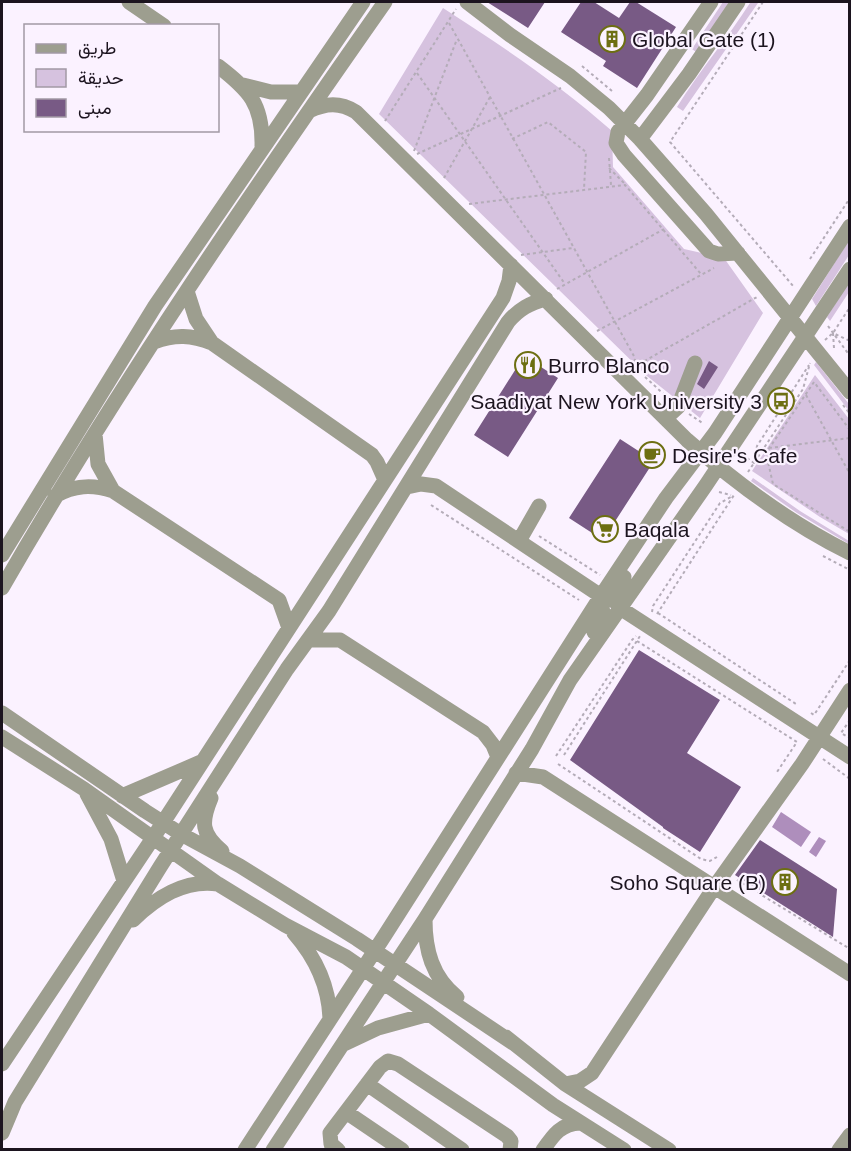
<svg xmlns="http://www.w3.org/2000/svg" width="851" height="1151" viewBox="0 0 851 1151" font-family="Arial,Vazirmatn,sans-serif">
	<style>
		.green { fill: #d6c2df }
		.water { fill: #ae8ebc }
		.building { fill: #785a85 }
		.lines { fill: none; stroke-linecap: round; stroke-linejoin: round }
		.path { stroke: #b4acb8; stroke-width: 2; stroke-dasharray: 3 3; stroke-linecap: butt }
		.minor { stroke: #9d9e8f; stroke-width: 15 }
		.labels { text-anchor: middle; dominant-baseline: central; stroke-width: 4.5; stroke-linejoin: round; paint-order: stroke }
		.poi-label { font-size: 21px; fill: #1c141f; stroke: #fbf2ff; text-anchor: start }
	</style>
	<rect width="100%" height="100%" fill="#fbf2ff"/>
	<path class="green" d="M723,2H732L699,54L692,49Z
		M757,2L758,3L683,111L677,107C699,71 727,39 750,3Z
		M443,8C502,46 559,84 612,131L613,167L684,249L724,258L763,313L700,418L647,376L379,114Z
		M849,240V255L816,306L812,299Z
		M849,282V292L830,321L827,317Z
		M816,362L849,404V411L814,365Z
		M815,375L849,419V534L820,517L752,471Z
		M753,478L800,511L849,541V544L797,513L751,481Z"/>
	<path class="water" d="M781,812L811,832L801,847L772,827Z
		M819,837L826,841L816,857L809,852Z"/>
	<path class="building" d="M487,2H545L528,28Z
		M581,2H594L619,18L630,2H636L676,27L637,88L603,66L606,61L561,32Z
		M524,356L558,378L508,457L474,435Z
		M709,361L718,367L704,389L697,384Z
		M620,439L654,461L603,540L569,518Z
		M639,650L720,700L687,753L741,787L700,852L663,828V827L570,760Z
		M760,840L837,889L833,937L735,875Z"/>
	<g class="lines">
		<path class="path" d="M763,2L670,142L794,287
			M449,23L635,358L634,367
			M582,66L612,91
			M417,73L565,284
			M385,121L456,9
			M512,139L548,122L586,152L584,189
			M414,151L457,39
			M417,154L561,88
			M609,158L611,185
			M609,168L624,183
			M444,178L490,97
			M469,204L625,185L701,274
			M521,255L573,248
			M810,259L850,198
			M557,289L664,229
			M828,326L850,356
			M597,331L714,268
			M825,340L833,333L850,307
			M834,348L833,333L850,341
			M634,367L757,297
			M645,377L668,398
			M806,395L850,474
			M843,405L850,414
			M689,414L704,424
			M850,430L814,382L766,453L773,484L850,532
			M769,448L850,438
			M747,458L754,463L757,446L809,365
			M748,472L803,389L810,363
			M719,492L731,495
			M431,505L579,600
			M539,536L600,575
			M823,556L850,570
			M652,612L653,606L720,503L731,497
			M658,613L796,704
			M657,614L734,495
			M637,641L797,742L777,772
			M811,713L814,715L850,660
			M850,720L841,733L850,738
			M564,755L640,636
			M556,756L632,640L636,636
			M823,759L850,779
			M558,764L701,859L710,861L717,857
			M737,880L850,949"/>
		<path class="minor" d="M129,2L164,26
			M467,2L510,35L570,76L609,108L640,139L706,214L850,392
			M711,2L647,95L618,132L616,143L624,155L709,251L718,254L738,253
			M218,66C249,90 263,104 262,146
			M243,85L271,92H300
			M309,111C326,103 340,102 356,112L687,440C736,483 791,524 850,553
			M640,139L689,74L738,2
			M187,291L196,319L212,343
			M154,342C175,334 192,335 212,343L372,455L377,462L385,480
			M666,418L678,407L695,363
			M95,434L98,464L113,491
			M407,487L421,484L436,486L601,596L603,615L594,632
			M55,496C74,485 92,484 113,491L279,600L289,628
			M519,541L539,506
			M2,555L155,306L363,2
			M624,577C617,588 609,597 620,608L850,757
			M2,588C118,386 251,193 385,2
			M310,640H340L483,732L493,745L498,757
			M2,713L145,811L181,834L240,866L357,939L513,1043
			M2,737L84,789L218,884L285,925L346,957L429,1014L553,1105L624,1150
			M516,773L543,777L850,974
			M87,794L111,839L124,881
			M122,796L201,762
			M211,798C201,822 201,834 222,851
			M425,919C425,950 432,977 457,997
			M133,920C156,898 184,879 218,884
			M294,933C315,957 329,987 330,1019
			M506,1037L565,1084L669,1150
			M344,1044L378,1028L429,1014
			M2,1064L153,838L503,298L509,281L511,265
			M367,1084L462,1150
			M565,1084L580,1081L592,1073L715,886L802,764L850,690
			M346,1112L402,1150
			M2,1133L15,1102L160,867L287,669L329,611L508,322C519,309 530,303 546,299
			M245,1150L385,935L601,596L666,498L715,433L850,226
			M273,1150L425,919L532,749L570,680L706,485L850,269
			M338,1150L331,1144L330,1133L380,1067L388,1061L398,1064L507,1136L511,1141L510,1150
			M543,1150C554,1134 561,1124 580,1123
			M839,1150L850,1135"/>
	</g>
	<defs>
		<symbol id="building-ring" viewBox="-11 -11 22 22"><circle r="9.5" fill="#fbf2ff" stroke="#6d6f12" stroke-width="1.5"/><path d="M-4-6H4V6H1V3H-1V6H-4ZM-2.5-4.3h1.7v1.8h-1.7ZM.8-4.3h1.7v1.8H.8ZM-2.5-1h1.7V.8h-1.7ZM.8-1h1.7V.8H.8Z" fill="#6d6f12"/></symbol>
		<symbol id="restaurant-ring" viewBox="-11 -11 22 22"><circle r="9.5" fill="#fbf2ff" stroke="#6d6f12" stroke-width="1.5"/><path d="M-5-6h1v4h1v-4h1v4h1v-4h1v5L-1.5 .5V6h-2V.5L-5-1ZM5-6V6H3V1.5H1.5Q1.5-4 5-6Z" fill="#6d6f12"/></symbol>
		<symbol id="bus-ring" viewBox="-11 -11 22 22"><circle r="9.5" fill="#fbf2ff" stroke="#6d6f12" stroke-width="1.5"/><path d="M-5-6H5V4H4V6H2V4H-2V6H-4V4H-5ZM-3.5-4V0h7V-4ZM-3.5 1.2v1.5H-2V1.2ZM2 1.2v1.5H3.5V1.2Z" fill="#6d6f12"/></symbol>
		<symbol id="cafe-ring" viewBox="-11 -11 22 22"><circle r="9.5" fill="#fbf2ff" stroke="#6d6f12" stroke-width="1.5"/><path d="M-5.5-4.5H6V0H3Q3 3.5 0 3.5H-2.5Q-5.5 3.5-5.5 0ZM3-3.2v2h1.7v-2ZM-6 4.5H4V6H-6Z" fill="#6d6f12"/></symbol>
		<symbol id="supermarket-ring" viewBox="-11 -11 22 22"><circle r="9.5" fill="#fbf2ff" stroke="#6d6f12" stroke-width="1.5"/><path d="M-6-5.5h2.5l.6 2H6L4.5 2H-2.5L-4.4-4H-6ZM-1.5 3.2a1.3 1.3 0 1 0 .1 0ZM3 3.2a1.3 1.3 0 1 0 .1 0Z" fill="#6d6f12"/></symbol>
	</defs>
	<g fill-rule="evenodd">
		<use href="#building-ring" x="597" y="24" width="30" height="30"/>
		<use href="#restaurant-ring" x="513" y="350" width="30" height="30"/>
		<use href="#bus-ring" x="766" y="386" width="30" height="30"/>
		<use href="#cafe-ring" x="637" y="440" width="30" height="30"/>
		<use href="#supermarket-ring" x="590" y="514" width="30" height="30"/>
		<use href="#building-ring" x="770" y="867" width="30" height="30"/>
	</g>
	<g class="labels">
		<g class="poi-label">
			<text x="632" y="39">Global Gate (1)</text>
			<text x="548" y="365">Burro Blanco</text>
			<text x="762" y="401" text-anchor="end">Saadiyat New York University 3</text>
			<text x="672" y="455">Desire's Cafe</text>
			<text x="624" y="529">Baqala</text>
			<text x="766" y="882" text-anchor="end">Soho Square (B)</text>
		</g>
	</g>
	<rect width="851" height="1151" fill="none" stroke="#1c141f" stroke-width="6"/>
	<rect x="24" y="24" width="195" height="108" fill="#fbf2ff" stroke="#a299a5" stroke-width="1.5"/>
	<rect x="36" y="44" width="30" height="9" fill="#9d9e8f" stroke="#a299a5" stroke-width="1.5"/>
	<text x="78" y="54" font-size="18" fill="#1c141f">طريق</text>
	<rect x="36" y="69" width="30" height="18" fill="#d6c2df" stroke="#a299a5" stroke-width="1.5"/>
	<text x="78" y="84" font-size="18" fill="#1c141f">حديقة</text>
	<rect x="36" y="99" width="30" height="18" fill="#785a85" stroke="#a299a5" stroke-width="1.5"/>
	<text x="78" y="114" font-size="18" fill="#1c141f">مبنى</text>
</svg>
